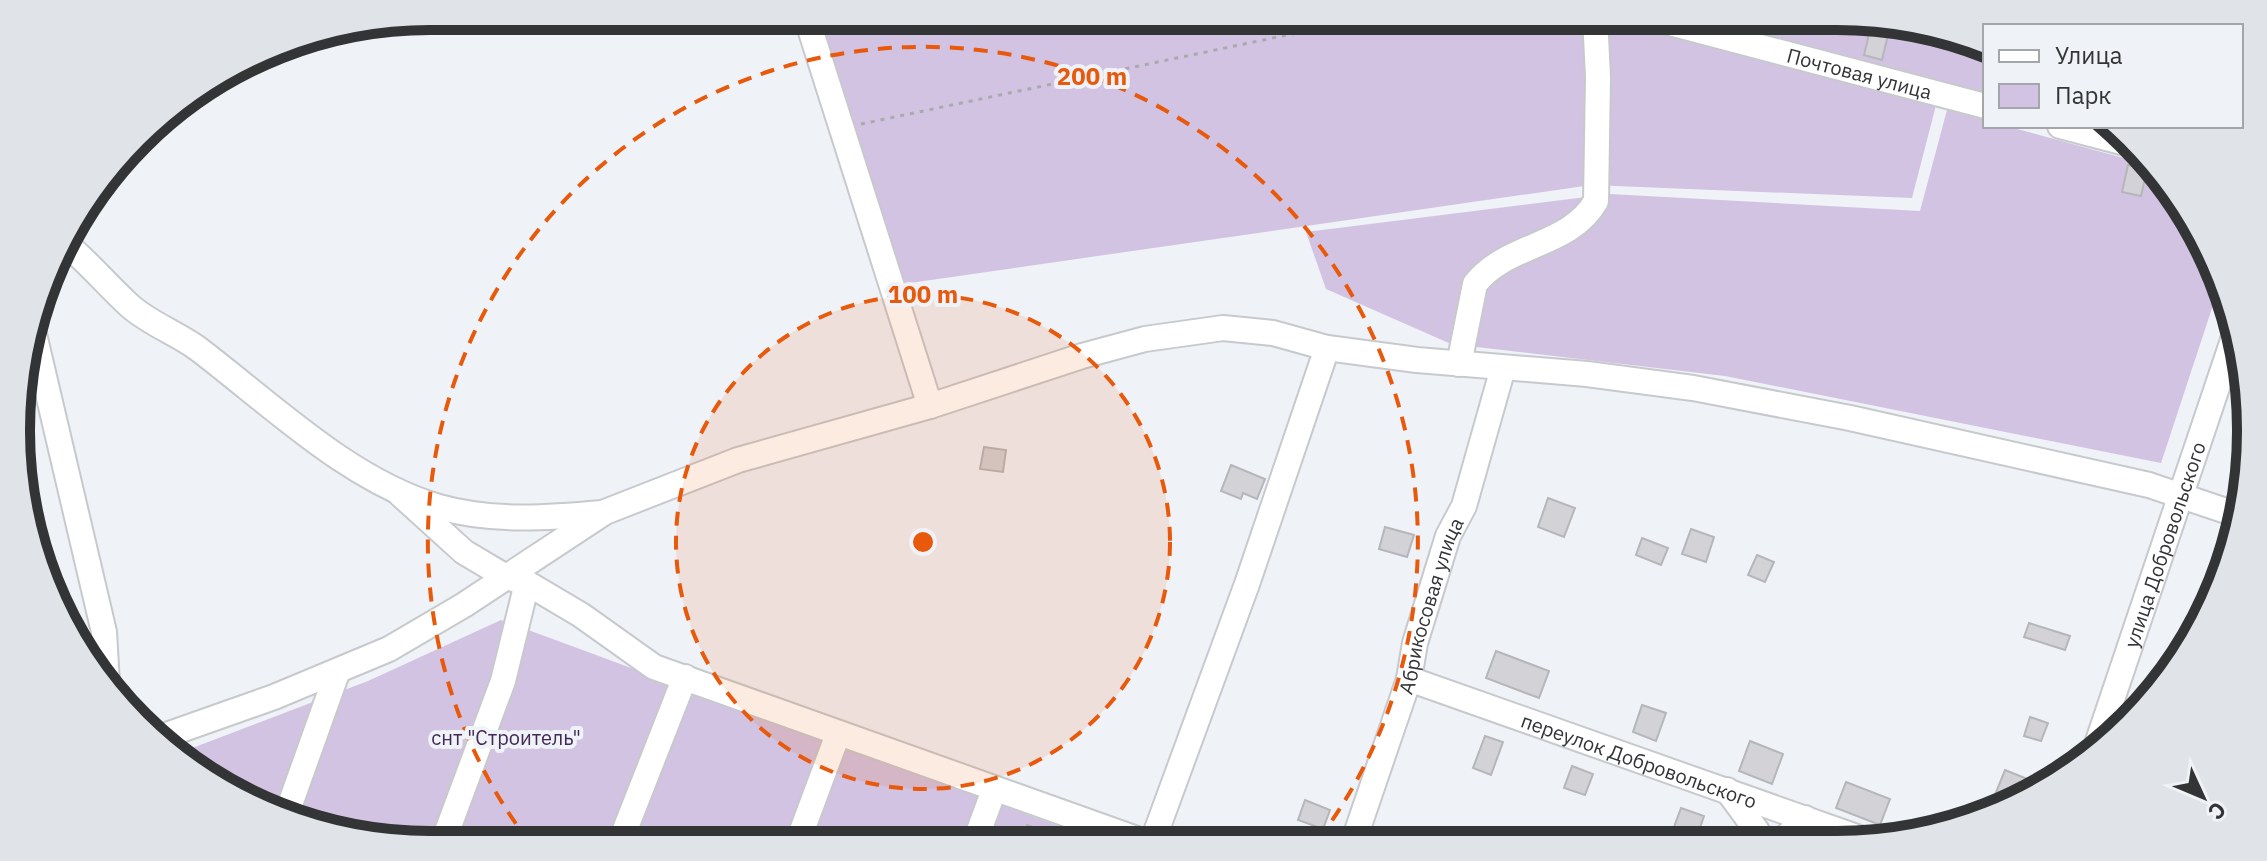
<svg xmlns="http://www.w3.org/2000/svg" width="2267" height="861" viewBox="0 0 2267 861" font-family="'IBM Plex Sans',sans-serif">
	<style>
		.green { fill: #d3c3e2 }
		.building { fill: #d2d2d7; stroke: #b6b6ba; stroke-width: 2 }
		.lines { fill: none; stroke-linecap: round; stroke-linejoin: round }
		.minor-casing { stroke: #c7c9cd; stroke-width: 28 }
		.path { stroke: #a8aaae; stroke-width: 3; stroke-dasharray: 4 6; stroke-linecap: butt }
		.minor { stroke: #fff; stroke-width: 24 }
		.ring { fill: none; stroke: #e8590c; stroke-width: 4; stroke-dasharray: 14 10 }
		.labels { text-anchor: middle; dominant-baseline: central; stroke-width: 8; stroke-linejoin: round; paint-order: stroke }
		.street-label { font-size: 20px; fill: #333436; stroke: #eff2f7 }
		.park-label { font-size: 20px; fill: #412855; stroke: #eff2f7 }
		.rim { fill: none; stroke: #333436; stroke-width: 10 }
		.centre { fill: #e8590c; stroke: #eff2f7; stroke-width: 4 }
		.ring-label { font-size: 24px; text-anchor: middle; font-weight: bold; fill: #e8590c; stroke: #eff2f7; stroke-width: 8; stroke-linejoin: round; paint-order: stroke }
	</style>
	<rect width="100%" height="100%" fill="#eff2f7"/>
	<path class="green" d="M820,16H1837L1944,30L1985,50V93L1942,82L1912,198L1591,185L903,284Z
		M1947,110L1985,120V126H2006L2142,163L2196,224L2218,290L2161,463L1725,376L1451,344L1326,289L1306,232L1610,194L1920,211Z
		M501,620L1105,843L430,845L323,831L174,755L368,681Z"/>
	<path class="building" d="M1870,30L1888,35L1882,60L1864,55Z
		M2128,165L2147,169L2141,196L2122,192Z
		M984,447L1006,450L1003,472L980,469Z
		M1231,465L1265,479L1257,499L1243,493L1241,499L1221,491Z
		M1548,498L1575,508L1564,537L1538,527Z
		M1385,527L1414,535L1407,557L1379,549Z
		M1691,529L1714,537L1706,562L1682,554Z
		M1642,538L1668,548L1661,565L1636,555Z
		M1757,555L1774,562L1765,582L1748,575Z
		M2029,623L2070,636L2065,650L2024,637Z
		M1496,651L1549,671L1539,698L1486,678Z
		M1642,705L1666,713L1656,741L1633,732Z
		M2030,717L2048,723L2041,741L2024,736Z
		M1485,736L1503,742L1491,775L1473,768Z
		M1750,741L1783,754L1772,784L1739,771Z
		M1572,766L1593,774L1585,795L1564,788Z
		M2005,770L2030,780L2021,801L1988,812Z
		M1846,782L1890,799L1880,825L1836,808Z
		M1305,800L1330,810L1323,829L1298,820Z
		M1681,808L1704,816L1695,842L1671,835Z
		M1027,825L1073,842V843L1020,844Z"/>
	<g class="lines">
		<defs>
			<g id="minor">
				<path d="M806,16L930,406"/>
				<path id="s1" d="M1643,16L1985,106"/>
				<path d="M2060,126L2125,143"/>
				<path d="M65,243C88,262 108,286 130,306C149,323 176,333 197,348C271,404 349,481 439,507C492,522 548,518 602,513"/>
				<path d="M34,334L104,632L107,683"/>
				<path d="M1459,364L1475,284C1507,243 1570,247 1596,201L1598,77L1595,16"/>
				<path d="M400,494L464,552L506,577L527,583L581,615L654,667L1148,843"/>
				<path id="s2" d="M1409,679L1868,841"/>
				<path d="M158,738L274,697L389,649L464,605L605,512L738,460L930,406L1082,356L1145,339L1223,328L1273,333L1327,348L1417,360L1587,374L1693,388L1850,418L2149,485L2238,515"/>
				<path id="s3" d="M2094,753L2234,337"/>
				<path d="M1727,790L1757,831L1761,842"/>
				<path d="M287,813L337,673"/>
				<path d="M1781,842L1805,818"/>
				<path d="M1152,843L1247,584L1327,348"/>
				<path id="s4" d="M1353,843L1409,679L1415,643L1448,536L1464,506L1503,368"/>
				<path d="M797,844L838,734"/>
				<path d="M974,844L994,790"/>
				<path d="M442,845L503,681L527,583"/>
				<path d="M619,845L685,677"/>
			</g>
		</defs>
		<use href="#minor" class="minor-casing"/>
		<path class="path" d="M861,124L1311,30L1339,28L1373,16"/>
		<use href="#minor" class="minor"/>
	</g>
	<circle cx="923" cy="542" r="247" fill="#e8590c" fill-opacity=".12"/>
	<g class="ring">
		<circle cx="923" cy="542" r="247"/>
		<path d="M530 843A495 495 0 1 1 1318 840"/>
	</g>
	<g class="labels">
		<g class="street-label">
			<text stroke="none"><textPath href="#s1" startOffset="224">Почтовая улица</textPath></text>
			<text stroke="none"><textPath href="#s3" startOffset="220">улица Добровольского</textPath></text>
			<text stroke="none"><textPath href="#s4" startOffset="250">Абрикосовая улица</textPath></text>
			<text stroke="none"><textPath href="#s2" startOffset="244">переулок Добровольского</textPath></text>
		</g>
		<g class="park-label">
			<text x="506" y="737">снт "Строитель"</text>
		</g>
	</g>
	<path d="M0 0H2267V861H0ZM430 30H1837A400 400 0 0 1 2237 430V431A400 400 0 0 1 1837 831H430A400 400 0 0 1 30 431V430A400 400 0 0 1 430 30Z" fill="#e0e3e8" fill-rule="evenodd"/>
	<path class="rim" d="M430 30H1837A400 400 0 0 1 2237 430V431A400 400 0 0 1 1837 831H430A400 400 0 0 1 30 431V430A400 400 0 0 1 430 30Z"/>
	<circle cx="923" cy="542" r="12" class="centre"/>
	<g class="ring-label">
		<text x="1092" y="85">200 m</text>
		<text x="923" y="303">100 m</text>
	</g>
	<rect x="1983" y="24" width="260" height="104" fill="#eff2f7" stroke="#a4a6aa" stroke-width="2"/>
	<rect x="1999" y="50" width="40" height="12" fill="#ffffff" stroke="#a4a6aa" stroke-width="2"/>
	<text x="2055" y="64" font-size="24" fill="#333436">Улица</text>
	<rect x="1999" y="84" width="40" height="24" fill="#d3c3e2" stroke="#a4a6aa" stroke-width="2"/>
	<text x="2055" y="104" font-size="24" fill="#333436">Парк</text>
	<g transform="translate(2203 797) rotate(134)" stroke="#eff2f7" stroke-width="6" paint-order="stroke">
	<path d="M0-6L14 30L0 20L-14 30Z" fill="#333436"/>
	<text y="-12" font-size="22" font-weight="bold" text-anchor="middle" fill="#333436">С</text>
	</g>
</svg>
